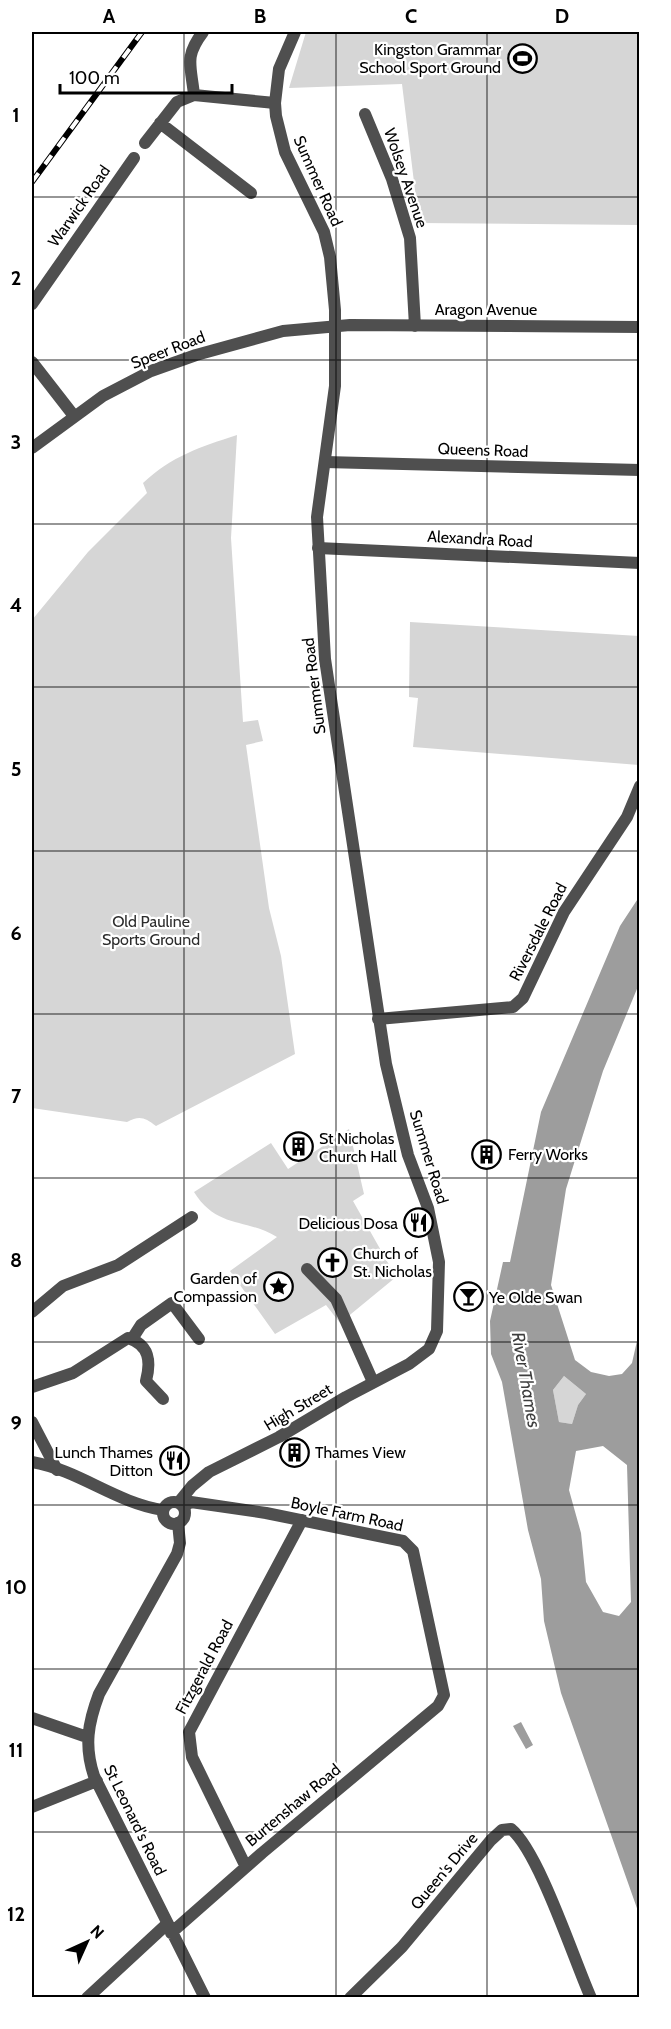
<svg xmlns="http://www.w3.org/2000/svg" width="671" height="2029" viewBox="0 0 671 2029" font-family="Cabin,sans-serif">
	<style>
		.green { fill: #d6d6d6 }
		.water { fill: #9d9d9d; fill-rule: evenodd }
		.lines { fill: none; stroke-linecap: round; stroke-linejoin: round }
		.minor { stroke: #4f4f4f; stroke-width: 12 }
		.tertiary { stroke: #4f4f4f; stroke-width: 12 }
		.rail-casing { stroke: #000; stroke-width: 6 }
		.rail { stroke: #fff; stroke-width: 4; stroke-dasharray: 11; stroke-linecap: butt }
		.grid { fill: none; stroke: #000; stroke-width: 1.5; stroke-opacity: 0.55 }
		.labels { text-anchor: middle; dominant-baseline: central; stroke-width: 4.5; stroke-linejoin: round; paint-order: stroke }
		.poi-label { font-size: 16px; fill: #000; stroke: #fff; text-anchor: start }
		.street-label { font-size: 16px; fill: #000; stroke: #fff }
		.park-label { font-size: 16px; fill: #2d2d2d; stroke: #fff }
		.water-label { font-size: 18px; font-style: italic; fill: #3e3e3e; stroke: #fff }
		.neatline { fill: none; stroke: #000; stroke-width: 2 }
		.grid-label { font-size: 20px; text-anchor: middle; font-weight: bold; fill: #000 }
	</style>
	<rect width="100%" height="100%" fill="#fff"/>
	<path class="green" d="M306,32H639V225L419,223L402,84L289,88Z
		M237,435L231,538L243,722L258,720L263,741L246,745L269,908L281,956L295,1054L156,1126C145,1118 140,1115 127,1122L32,1108V620L88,552L147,493L143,483C172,456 200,447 237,435Z
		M410,622L639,636V765L413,747L418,698L409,697Z
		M349,1129L364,1194L353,1201L396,1277L340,1323L326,1305L275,1334L230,1271L277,1237C246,1218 217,1229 194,1192L271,1143L288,1169Z
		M564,1376L586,1394L578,1405L572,1424L559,1422L553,1390Z"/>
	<path class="water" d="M639,897V984L603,1071L566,1189L551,1285L575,1360L591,1372L609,1376L622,1374L632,1363L639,1332V1914L561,1693L544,1621L541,1579L528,1530L502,1382L491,1354L490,1321L503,1262H510L541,1112L620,926ZM564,1376L586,1394L578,1405L572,1424L559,1422L553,1390ZM603,1446L627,1465L631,1602L619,1616L603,1612L586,1582L581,1533L569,1490L576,1451Z
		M521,1722L533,1745L526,1749L513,1726Z"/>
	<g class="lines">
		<path class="minor" d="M203,32C184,57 191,65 194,95L275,103
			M365,114L392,179L410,238L415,326
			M160,123L251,193
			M145,143L177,102L194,95
			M32,304L134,158
			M32,362L74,416
			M32,448L103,396L151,371L196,355L283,331L350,325L640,327
			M325,462L640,470
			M318,548L640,563
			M378,1019L513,1007L523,998L564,912L627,817L640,786
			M307,1269L336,1299L373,1382
			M32,1312L63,1286L118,1265L192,1217
			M132,1339L141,1325L172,1303L199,1339
			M32,1387L73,1373L128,1338C150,1345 151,1362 146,1381L163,1399
			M32,1422L57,1470
			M178,1523L180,1543L177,1554L99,1694C88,1723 84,1746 94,1776L205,1998
			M32,1718L87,1737
			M32,1807L97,1781
			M246,1867L192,1757L189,1732L302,1520
			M171,1933L262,1853L438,1706L444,1695L413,1551L403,1541L266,1513L191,1502L184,1506
			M87,1998L167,1924
			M350,1998L402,1947L491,1840L502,1830L511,1829C539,1852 574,1960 591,1998"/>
		<path class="tertiary" d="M32,1462C79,1470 116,1503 163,1510
			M163 1513a11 11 0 1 1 22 0a11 11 0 1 1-22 0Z
			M179,1502L192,1486L209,1472L279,1437L346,1397L409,1364L429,1349L437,1331L439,1262L428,1208L408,1155L386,1064L325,659L317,517L335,386V310L330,257L324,232L285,152L276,116L275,103L279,69L295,32"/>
		<defs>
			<path id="rail" d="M32,182L142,32"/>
		</defs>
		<use href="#rail" class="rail-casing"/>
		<use href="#rail" class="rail"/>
	</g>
	<path class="grid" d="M184,32V1998M336,32V1998M487,32V1998M32,197H640M32,360H640M32,524H640M32,687H640M32,851H640M32,1014H640M32,1178H640M32,1342H640M32,1505H640M32,1669H640M32,1832H640"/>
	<defs>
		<symbol id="stadium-ring" viewBox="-11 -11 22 22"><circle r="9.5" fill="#fff" stroke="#000" stroke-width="1.5"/><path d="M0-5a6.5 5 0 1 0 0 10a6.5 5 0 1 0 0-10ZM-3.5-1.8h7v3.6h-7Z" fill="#000"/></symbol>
		<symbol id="building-ring" viewBox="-11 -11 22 22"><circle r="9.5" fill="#fff" stroke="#000" stroke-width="1.5"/><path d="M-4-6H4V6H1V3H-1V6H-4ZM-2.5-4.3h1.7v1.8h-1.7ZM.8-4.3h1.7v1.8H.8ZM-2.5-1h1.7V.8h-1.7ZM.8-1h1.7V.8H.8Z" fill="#000"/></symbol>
		<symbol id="restaurant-ring" viewBox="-11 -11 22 22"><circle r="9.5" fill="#fff" stroke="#000" stroke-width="1.5"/><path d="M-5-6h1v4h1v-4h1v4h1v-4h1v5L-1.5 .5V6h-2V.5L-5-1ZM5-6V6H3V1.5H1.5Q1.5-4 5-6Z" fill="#000"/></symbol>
		<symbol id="church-ring" viewBox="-11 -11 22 22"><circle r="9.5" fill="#fff" stroke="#000" stroke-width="1.5"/><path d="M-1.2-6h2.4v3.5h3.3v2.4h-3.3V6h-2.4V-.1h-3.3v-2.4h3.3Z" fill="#000"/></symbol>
		<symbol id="sight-ring" viewBox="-11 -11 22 22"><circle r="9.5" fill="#fff" stroke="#000" stroke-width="1.5"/><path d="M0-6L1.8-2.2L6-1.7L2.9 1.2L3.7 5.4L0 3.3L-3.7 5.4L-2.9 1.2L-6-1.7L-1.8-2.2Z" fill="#000"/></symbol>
		<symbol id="bar-ring" viewBox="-11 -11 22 22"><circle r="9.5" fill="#fff" stroke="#000" stroke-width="1.5"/><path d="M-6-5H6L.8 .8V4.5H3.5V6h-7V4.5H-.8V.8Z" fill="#000"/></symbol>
	</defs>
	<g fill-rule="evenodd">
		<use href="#stadium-ring" x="506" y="42" width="33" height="33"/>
		<use href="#building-ring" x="282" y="1130" width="33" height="33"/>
		<use href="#building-ring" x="470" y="1138" width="33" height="33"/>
		<use href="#restaurant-ring" x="402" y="1206" width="33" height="33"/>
		<use href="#church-ring" x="316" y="1246" width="33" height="33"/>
		<use href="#sight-ring" x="262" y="1270" width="33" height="33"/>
		<use href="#bar-ring" x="452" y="1280" width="33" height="33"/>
		<use href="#building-ring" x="278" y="1436" width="33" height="33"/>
		<use href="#restaurant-ring" x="158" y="1444" width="33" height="33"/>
	</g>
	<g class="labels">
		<g class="poi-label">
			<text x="501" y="49" text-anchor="end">Kingston Grammar<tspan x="501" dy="18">School Sport Ground</tspan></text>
			<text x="319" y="1138">St Nicholas<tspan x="319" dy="18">Church Hall</tspan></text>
			<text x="508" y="1154">Ferry Works</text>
			<text x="398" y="1223" text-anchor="end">Delicious Dosa</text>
			<text x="353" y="1253">Church of<tspan x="353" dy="18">St. Nicholas</tspan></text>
			<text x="257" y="1278" text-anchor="end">Garden of<tspan x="257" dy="18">Compassion</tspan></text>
			<text x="489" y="1297">Ye Olde Swan</text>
			<text x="153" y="1452" text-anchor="end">Lunch Thames<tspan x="153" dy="18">Ditton</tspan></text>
			<text x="315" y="1452">Thames View</text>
		</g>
		<g class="street-label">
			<text transform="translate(406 178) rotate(71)">Wolsey Avenue</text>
			<text transform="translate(318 181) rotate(66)">Summer Road</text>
			<text transform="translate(79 206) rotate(-55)">Warwick Road</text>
			<text x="486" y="309">Aragon Avenue</text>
			<text transform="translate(168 350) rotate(-21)">Speer Road</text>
			<text transform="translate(483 450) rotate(2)">Queens Road</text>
			<text transform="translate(480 539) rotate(3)">Alexandra Road</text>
			<text transform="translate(314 686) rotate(-97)">Summer Road</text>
			<text transform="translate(538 932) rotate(-63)">Riversdale Road</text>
			<text transform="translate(429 1157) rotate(73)">Summer Road</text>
			<text transform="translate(298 1407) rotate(-31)">High Street</text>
			<text transform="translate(347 1514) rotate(12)">Boyle Farm Road</text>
			<text transform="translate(204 1667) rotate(-62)">Fitzgerald Road</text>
			<text transform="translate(293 1805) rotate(-40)">Burtenshaw Road</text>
			<text transform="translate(135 1820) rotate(64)">St Leonard's Road</text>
			<text transform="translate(444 1871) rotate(-50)">Queen's Drive</text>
		</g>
		<g class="park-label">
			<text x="151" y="921">Old Pauline<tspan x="151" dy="18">Sports Ground</tspan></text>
		</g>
		<g class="water-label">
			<text transform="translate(526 1380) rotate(80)">River Thames</text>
		</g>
	</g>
	<rect width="671" height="2029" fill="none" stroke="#ffffff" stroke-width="66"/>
	<g transform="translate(87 1942) rotate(45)" stroke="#ffffff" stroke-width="4.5" paint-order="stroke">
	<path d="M0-4.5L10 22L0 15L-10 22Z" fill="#000000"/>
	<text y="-9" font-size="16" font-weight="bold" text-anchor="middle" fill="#000000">N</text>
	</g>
	<path d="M60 84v9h172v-9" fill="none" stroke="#000000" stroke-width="3"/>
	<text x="69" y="84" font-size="18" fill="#000000" stroke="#ffffff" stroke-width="4.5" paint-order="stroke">100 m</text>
	<rect x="33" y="33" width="605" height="1963" class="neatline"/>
	<g class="grid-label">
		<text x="109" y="23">A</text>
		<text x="260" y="23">B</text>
		<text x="411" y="23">C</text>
		<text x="562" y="23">D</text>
		<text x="16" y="122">1</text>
		<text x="16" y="285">2</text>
		<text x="16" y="449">3</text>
		<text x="16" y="612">4</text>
		<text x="16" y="776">5</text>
		<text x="16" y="940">6</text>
		<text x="16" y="1103">7</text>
		<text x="16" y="1267">8</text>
		<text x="16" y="1430">9</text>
		<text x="16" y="1594">10</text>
		<text x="16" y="1757">11</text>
		<text x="16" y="1921">12</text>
	</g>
</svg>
